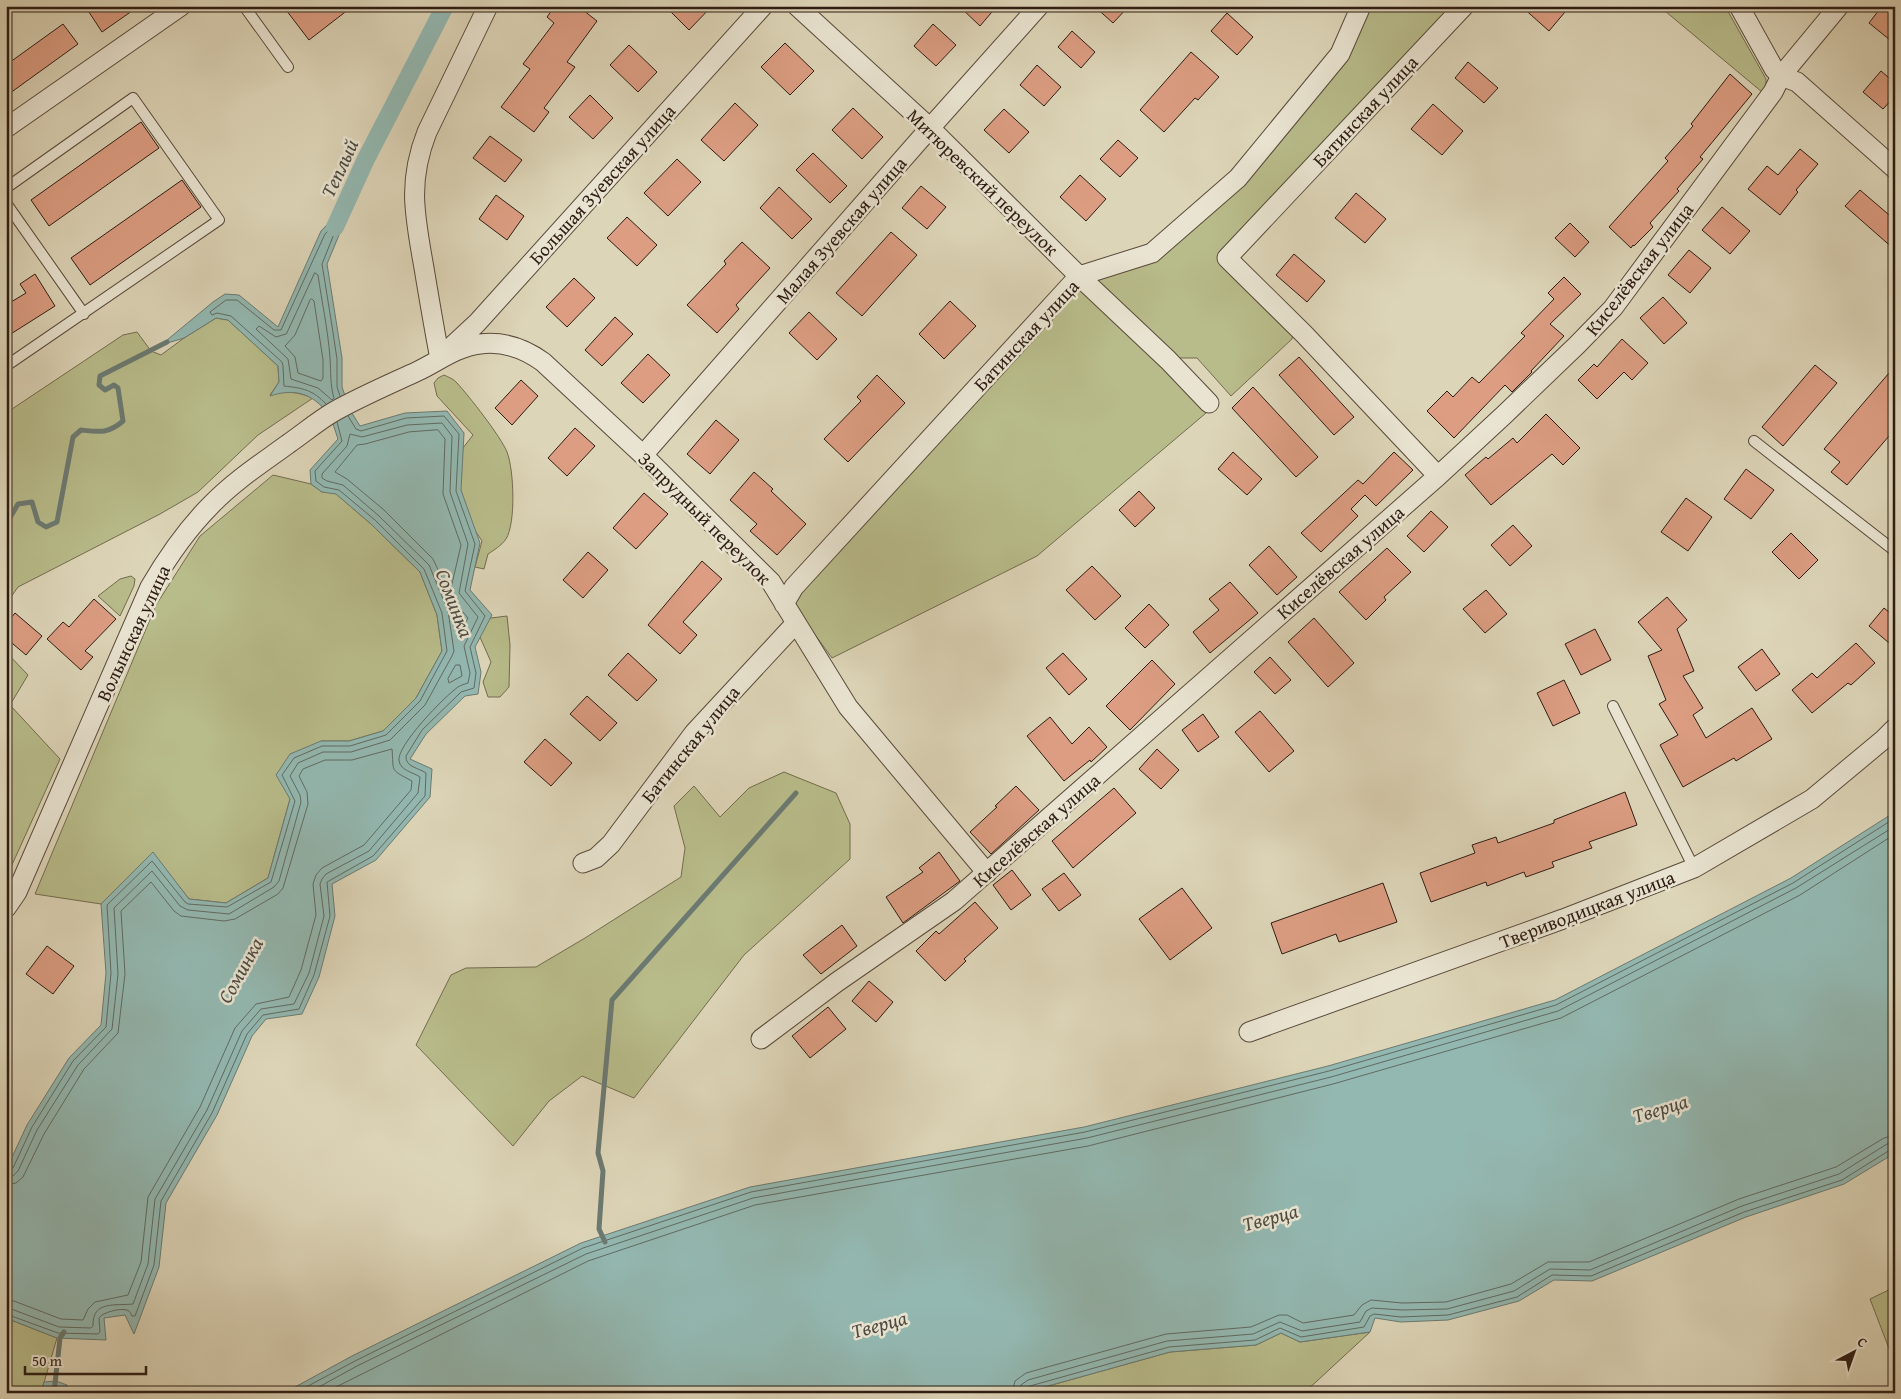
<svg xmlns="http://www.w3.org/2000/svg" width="1901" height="1399" viewBox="0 0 1901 1399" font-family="'Gentium Book Plus',serif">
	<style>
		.green { fill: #b8bb8a; stroke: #736c4e }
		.water { fill: #93b8b1; stroke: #6b7a72 }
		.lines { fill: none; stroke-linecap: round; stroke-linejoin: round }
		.shore { stroke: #606a62; stroke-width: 1 }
		.stream { stroke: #6b7a72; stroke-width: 5 }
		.canal { stroke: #93b8b1; stroke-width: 18 }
		.building { fill: #dc9d82; stroke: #2e1c13 }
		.lane-casing { stroke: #5a4a3c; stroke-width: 12 }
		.street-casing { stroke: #5a4a3c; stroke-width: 21 }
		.lane { stroke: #e9e4d1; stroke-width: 10 }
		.street { stroke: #e9e4d1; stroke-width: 19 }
		.labels { text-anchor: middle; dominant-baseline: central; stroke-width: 5; stroke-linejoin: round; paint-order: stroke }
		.street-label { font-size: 19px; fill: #2e1c13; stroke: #e9e4d1 }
		.water-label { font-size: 20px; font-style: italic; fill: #4c4b42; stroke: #e9e4d1 }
	</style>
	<rect width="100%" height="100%" fill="#ddd5b8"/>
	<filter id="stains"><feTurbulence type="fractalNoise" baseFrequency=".004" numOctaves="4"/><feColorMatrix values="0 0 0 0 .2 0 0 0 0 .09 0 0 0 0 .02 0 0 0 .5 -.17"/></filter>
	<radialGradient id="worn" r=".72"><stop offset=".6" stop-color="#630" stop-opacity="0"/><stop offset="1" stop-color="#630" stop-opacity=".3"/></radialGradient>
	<path class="green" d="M1366,6H1458L1222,256L1294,329L1292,339L1231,396L1197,358H1180L1169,354L1093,278L1155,258L1243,180Z
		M1659,6H1725L1766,79V87L1762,92Z
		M1086,287L1172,371L1206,413L1037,556L832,658L791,602L1071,295Z
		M216,318L228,320L278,366L279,382L270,395C287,390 297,392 313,398L258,435L198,492L160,514L18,587L6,604V413L123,335L137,332L151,351L161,355L184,338Z
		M444,375C448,377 454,379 457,383C469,396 501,437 507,452C514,470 516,523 506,539C501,546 494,550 488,554L484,569L475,567L482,541L468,520L458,486L463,448L473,435L437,396L434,383L438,378Z
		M273,475L311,484L322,492L335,493L371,524L420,572L437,615L442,651L416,698L383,731L349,741H321L290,799L268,878L226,903L189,899L153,853L101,904L35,894L156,605L200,536Z
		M131,576L135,579L134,586L120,616L98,596L120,579Z
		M507,616L510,645L509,687L500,697H488L483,682L491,662L476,628L491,618Z
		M6,652L28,675L10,705L60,759L6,878Z
		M784,772L836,793L850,824V859L744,955L634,1098L582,1076L549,1101L513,1146L416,1045L451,975L466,968L536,967L585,938L681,877L685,848L674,806L694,786L720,817L749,788Z
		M1895,1287V1364L1870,1299Z
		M6,1318L57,1338L41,1393H6Z
		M1370,1332L1304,1393H1023L1170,1352L1256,1345L1281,1333L1300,1342Z"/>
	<path class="water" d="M345,206L339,235L327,264L342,358V387L350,410L360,426L405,413L447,411L464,433L461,490L480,543L470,590L492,615L475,647L481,672L478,694L465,696L426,734L410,759L432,769L430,797L376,860L332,884L335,916L319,977L302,1014L266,1019L252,1036L217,1115L166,1203L159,1267L134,1334L125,1315L104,1318L106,1340L57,1338L6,1318V1170L27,1125L69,1058L101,1025L106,973L101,904L153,852L189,899L226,903L268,878L290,799L276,775L290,754L321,741H349L383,731L416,698L442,651L437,615L420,572L371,524L336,494L322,492L311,484L310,470L338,439C335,431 333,421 328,414C313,393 294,388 270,396L279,382L278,366L228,320L216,318L184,338L161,345L213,302L225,294L239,295L278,327L321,231Z
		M1895,812V1153L1844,1184L1746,1217L1592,1281L1554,1280L1519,1301L1448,1320L1401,1322L1375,1318L1370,1332L1300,1342L1281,1333L1256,1345L1170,1352L1023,1393H284L352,1356L581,1243L750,1187L1084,1127L1328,1066L1555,1000L1791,878Z
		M56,1381L67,1385V1393H41L44,1382Z"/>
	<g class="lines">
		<path class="shore" d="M315,273L318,275C322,303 328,330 330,358C331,372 330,385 334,398L332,400L318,388L291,379L288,359L256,329L259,326L276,337L286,334Z
			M312,299L314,301L323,360V378L321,381L298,373L295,357L285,346L295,335L310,300Z
			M326,404C313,390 303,388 284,386L283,366L282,362L231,316L217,313L212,315L210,312L226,300H237L274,330H281L325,234L332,227L334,229V234L322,264L332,326L337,359V387L340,396
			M438,430L445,439L443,494L461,545L451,588L449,590L447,589L433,559L384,510L347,479L335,472L357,445L365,444L409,432Z
			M457,605L468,618L461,631L458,629L454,608Z
			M456,665H460L462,676L449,683L448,679Z
			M6,1171L13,1168L32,1127L73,1061L106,1027L111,973L107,905L152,861L185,902L188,904L227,907L271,882L295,801L282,775L294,758L322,746H350L386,735L420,701L447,651L442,613L424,569L375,520L339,490L324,487L316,481L315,471L342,441L337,422
			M6,1177L13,1176L18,1171L37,1130L78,1065L112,1029L118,974L114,908L152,871L180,906L188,910L229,914L274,887L279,881L301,802L300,795L290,776L298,763L323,752H351L390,740L425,705L452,656L454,651L448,611L429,565L379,516L343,485L327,481L322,478V474L347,446L350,434L362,437L407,425L442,423L452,436L450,492L468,544L459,593L478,617L464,646L470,673L468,683C465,684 461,685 458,687C445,696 396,746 399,761C401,771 413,772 420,777L418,793L369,851L326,874L322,879L320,884L324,916L309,973L294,1004L261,1009L242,1031L207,1110L155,1199L148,1264L133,1304C116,1306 92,1300 93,1326L91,1328L59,1327L6,1307
			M6,1185L16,1183L23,1177L44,1134L84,1069L118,1033L125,974L121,911L151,882L174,911L181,916L224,921L235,919L278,894L283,888L308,804L307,792L299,776L303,769L325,760H352L392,749C394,772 389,769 412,781L411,790L364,845L322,868L316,875L313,884L316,915L301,970L289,997L256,1004L235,1028L200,1107L148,1197L141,1262L128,1295L95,1302L88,1309L83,1320L61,1319L14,1301L6,1300
			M6,1314L58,1333L98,1334L100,1332L99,1318C103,1312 120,1308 127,1310C130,1311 131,1314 132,1316H135L154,1265L161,1201L212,1113L247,1034L263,1015L299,1009L314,975L330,916L327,882L373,856L425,796L426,773C419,768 405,767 406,756L422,730L461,692L474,688L476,673L470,647L485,616L465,591L475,544L456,491L459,434L444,416L406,418L361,431L356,429L348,416
			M295,1393L355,1361L583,1248L751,1192L1085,1132L1329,1071L1556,1005L1793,883L1895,818
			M308,1393L357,1366L586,1254L753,1198L1087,1138L1331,1077L1558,1011L1796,888L1895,826
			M324,1393L588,1261L755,1205L1088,1146L1333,1084L1561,1018L1800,895L1895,834
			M1012,1393L1015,1381L1026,1373L1166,1334L1251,1327L1279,1315H1287L1303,1323L1354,1315L1362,1305L1371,1300L1402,1303L1446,1302L1511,1284L1548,1262H1589L1739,1199L1836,1167L1884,1138L1895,1135
			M1020,1393L1021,1385L1028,1380L1167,1341L1253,1334L1280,1322L1302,1331L1360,1322L1366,1311L1372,1308L1402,1310L1447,1309L1514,1291L1550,1269L1590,1270L1742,1206L1839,1174L1887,1144L1895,1143
			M1026,1393L1027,1388L1030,1386L1169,1347L1255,1340L1280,1328L1301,1337L1364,1327L1370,1316L1374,1314L1401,1317L1448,1315L1517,1297L1552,1275L1591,1276L1744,1212L1842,1180L1890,1150L1895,1149"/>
		<path class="stream" d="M6,521H8L18,504L32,502L38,522L46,527L57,522L73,437L81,430C99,432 108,434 123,421L118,388L114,385L105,390L99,385L100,376L167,342
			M605,1242L599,1229L603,1171L598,1153L612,1000L796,793
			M54,1393L60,1338L64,1332"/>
		<path class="canal" d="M335,227L366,159L445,6"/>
	</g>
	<path class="building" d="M85,6H139L102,32Z
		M283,6H353L309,40Z
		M555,6H578L597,21L567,62L575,67L544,108L549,112L534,132L501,107L530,69L523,64L554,23L547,17Z
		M665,6H712L689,30Z
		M959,6H997L980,26Z
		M1094,6H1129L1113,23Z
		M1521,6H1570L1549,31Z
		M1882,6H1895V44L1869,23Z
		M1227,13L1253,37L1237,55L1211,31Z
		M63,24L78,44L6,96V65Z
		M933,24L956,45L936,66L914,46Z
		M1072,31L1095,52L1081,68L1058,47Z
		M785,43L814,71L790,95L761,67Z
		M629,45L657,72L638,92L610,65Z
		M1191,52L1219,77L1198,100L1195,98L1164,132L1140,110Z
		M1468,62L1498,88L1484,103L1455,78Z
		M1037,65L1061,87L1044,106L1020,85Z
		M1881,71L1895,83V96L1883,109L1863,92Z
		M1730,74L1752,94L1700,157L1703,159L1677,189L1679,191L1650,223L1653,227L1634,246L1633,245L1631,248L1609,227L1668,161L1665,158L1693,126L1691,124Z
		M590,95L613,118L593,139L569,117Z
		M735,103L758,125L724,161L701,140Z
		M1433,104L1463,131L1442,155L1411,129Z
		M853,108L883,137L862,159L832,130Z
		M1004,109L1029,132L1009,153L984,130Z
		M141,122L159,148L49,226L31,200Z
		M490,136L522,160L505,182L473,158Z
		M1118,140L1138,158L1120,177L1100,159Z
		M1800,149L1818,164L1796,190L1798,192L1780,215L1748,189L1767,166L1778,175Z
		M813,153L847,186L830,203L796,170Z
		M677,159L701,182L668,216L644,193Z
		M1080,175L1106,199L1086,221L1060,197Z
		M182,180L201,207L90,285L71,258Z
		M921,186L946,207L927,229L902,208Z
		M779,187L812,219L792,239L760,208Z
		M1860,190L1895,220V250L1845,206Z
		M1356,193L1386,219L1365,243L1335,218Z
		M496,195L524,216L507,240L479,219Z
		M1722,207L1750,231L1730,254L1702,230Z
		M627,217L657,245L637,266L607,238Z
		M1570,223L1589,242L1575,257L1555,238Z
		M891,232L917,255L862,316L836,293Z
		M742,242L770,268L736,305L739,309L717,333L687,305L726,264L724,261Z
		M1689,250L1711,268L1690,293L1668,275Z
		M1294,254L1325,281L1307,302L1276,275Z
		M35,274L55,306L6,337V305L26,293L20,284Z
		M1564,277L1581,294L1550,324L1564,336L1531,371L1532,372L1512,392L1505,385L1454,438L1427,411L1447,391L1453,397L1472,377L1479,383L1525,336L1521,333L1554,299L1548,293Z
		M574,278L595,298L567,327L546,307Z
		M1663,297L1687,323L1664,344L1640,318Z
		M950,301L976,326L944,359L919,334Z
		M809,312L837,339L817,360L789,333Z
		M615,317L633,334L602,366L585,350Z
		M1622,339L1648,363L1632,380L1624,372L1597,399L1578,380L1594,364L1597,367Z
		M648,354L670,375L643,403L621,383Z
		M1299,357L1354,417L1334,435L1279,375Z
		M1815,365L1837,383L1783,446L1762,427Z
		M1895,366V429L1847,485L1831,472L1840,462L1824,449Z
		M877,375L905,403L848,462L824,439L861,401L857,397Z
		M521,380L538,396L512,425L495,408Z
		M1253,387L1318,457L1296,477L1232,408Z
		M1546,414L1580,448L1563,465L1552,454L1491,505L1465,475L1486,457L1488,459L1513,438L1517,443Z
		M716,420L739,440L710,474L687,454Z
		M575,428L595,446L567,476L548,458Z
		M1233,452L1262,479L1247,495L1218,469Z
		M1394,452L1413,470L1376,506L1365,495L1351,509L1358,516L1321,552L1301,533L1358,480L1363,484Z
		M1746,469L1774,490L1751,519L1724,499Z
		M754,472L773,489L771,491L806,524L777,555L750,531L757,524L730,500Z
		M1139,491L1155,508L1135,527L1119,510Z
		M644,493L668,514L636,549L613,528Z
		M1686,498L1712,517L1688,551L1661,532Z
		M1431,511L1448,527L1424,552L1407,536Z
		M1513,525L1532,546L1510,566L1491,545Z
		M1791,533L1818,560L1799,579L1772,552Z
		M1269,546L1297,577L1277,595L1249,565Z
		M1387,548L1411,572L1384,597L1386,600L1366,620L1339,592Z
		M588,552L608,570L583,598L563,580Z
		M702,561L722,579L683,622L697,635L680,654L648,625Z
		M1092,566L1121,596L1095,620L1066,590Z
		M1230,582L1258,613L1210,653L1193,632L1219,610L1209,599Z
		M1486,590L1507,614L1485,633L1463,609Z
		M1667,597L1687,620L1677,629L1694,671L1683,676L1703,708L1693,715L1706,738L1752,708L1772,739L1736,761L1734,758L1683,787L1660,745L1678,735L1659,704L1666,700L1648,656L1662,650L1638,622Z
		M94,599L116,619L85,651L93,657L81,670L47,639L63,622L69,627Z
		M1149,604L1169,625L1145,648L1125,628Z
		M1884,608L1895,617V648L1869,626Z
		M15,613L42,636L26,655L6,638V624Z
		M1314,618L1354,663L1328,687L1288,642Z
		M1595,629L1611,660L1581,675L1565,644Z
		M1856,643L1875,663L1851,685L1848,683L1812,713L1792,690L1812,673L1817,678Z
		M1762,649L1780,674L1756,691L1738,667Z
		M628,653L657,680L637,701L608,675Z
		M1063,653L1087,679L1069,695L1046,668Z
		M1270,657L1291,680L1275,694L1254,672Z
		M1152,660L1175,684L1130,730L1106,706Z
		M1564,680L1580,713L1553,726L1537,693Z
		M587,696L617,723L600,741L570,714Z
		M1260,711L1294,751L1269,772L1235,732Z
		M1203,714L1219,737L1198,752L1182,730Z
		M1050,717L1072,744L1089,727L1107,747L1091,762L1090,760L1064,781L1027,736Z
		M545,739L572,763L551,786L524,762Z
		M1157,749L1179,770L1161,789L1139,769Z
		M1016,786L1039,810L991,854L970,832L997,807L995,806Z
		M1114,788L1136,813L1073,868L1052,841Z
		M1625,792L1637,825L1589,842L1592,848L1552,862L1554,867L1526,877L1524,872L1487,886L1486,882L1431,902L1420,873L1475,853L1472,845L1496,837L1498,843L1554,823V820Z
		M939,852L960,881L903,923L886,897L923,872L919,868Z
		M1012,870L1031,895L1011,910L993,885Z
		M1064,873L1081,895L1059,911L1042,889Z
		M1383,883L1397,922L1339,942L1336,934L1282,954L1271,923Z
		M1182,888L1212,928L1170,960L1139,919Z
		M975,902L998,928L964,959L966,961L945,981L916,951L936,931L939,934Z
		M842,925L857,946L821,974L803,955Z
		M47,946L74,966L53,994L26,974Z
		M869,981L893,1002L876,1022L852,1001Z
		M828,1007L846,1029L810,1058L792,1036Z"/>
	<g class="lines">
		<defs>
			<path id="lane" d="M244,6L288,67
				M6,188L133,98L219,220L6,366
				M6,203L84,314
				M1754,441L1895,551
				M1613,706L1694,868"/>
			<path id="street" d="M797,6L930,128L1079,276L1168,360L1209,403
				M1739,6L1774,69L1781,76L1797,82L1895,169
				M6,128L181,6
				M448,350L477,323L763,6
				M440,359C434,328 429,298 424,268C415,216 407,183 427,132L488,6
				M643,455L930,128L1039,6
				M1438,476L1304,334L1227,258L1464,6
				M784,604L794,587L1079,276L1152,253L1238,178L1340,54L1361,6
				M583,863L596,858L611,844L694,733L796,623
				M6,908L17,892L150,587C167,558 187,529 211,505C234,481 262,463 288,444C304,433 319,420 335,411C362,396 390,384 418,371C439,361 456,347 480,344C503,341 525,349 543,362L643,455L771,582L848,707L987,873
				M1249,1032L1563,919L1694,868L1812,799L1884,739L1895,728
				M761,1039L837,982L954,901L1438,476L1504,415L1577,345L1613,308L1773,92L1781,76L1839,6"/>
		</defs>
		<use href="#lane" class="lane-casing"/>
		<use href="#street" class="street-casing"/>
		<use href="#lane" class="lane"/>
		<use href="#street" class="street"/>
	</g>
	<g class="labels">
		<g class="street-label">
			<text transform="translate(1365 111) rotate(-47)">Батинская улица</text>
			<text transform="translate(983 182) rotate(44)">Митюревский переулок</text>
			<text transform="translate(602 184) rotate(-48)">Большая Зуевская улица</text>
			<text transform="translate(841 230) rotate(-49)">Малая Зуевская улица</text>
			<text transform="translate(1639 269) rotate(-52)">Киселёвская улица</text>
			<text transform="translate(1026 335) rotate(-47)">Батинская улица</text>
			<text transform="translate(705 518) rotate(45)">Запрудный переулок</text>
			<text transform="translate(1340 562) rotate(-41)">Киселёвская улица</text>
			<text transform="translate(133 633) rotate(-65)">Волынская улица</text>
			<text transform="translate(690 744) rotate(-51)">Батинская улица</text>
			<text transform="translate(1036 830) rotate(-41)">Киселёвская улица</text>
			<text transform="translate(1587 909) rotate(-21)">Твериводицкая улица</text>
		</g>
		<g class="water-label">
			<text transform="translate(339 168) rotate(-65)">Теплый</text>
			<text transform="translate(455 603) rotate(69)">Соминка</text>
			<text transform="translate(240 970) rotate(-61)">Соминка</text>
			<text transform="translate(1660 1108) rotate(-17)">Тверца</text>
			<text transform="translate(1270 1217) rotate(-15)">Тверца</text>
			<text transform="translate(879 1324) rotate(-15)">Тверца</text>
		</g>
	</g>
	<rect width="1901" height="1399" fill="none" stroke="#ddd5b8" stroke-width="25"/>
	<rect x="8" y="8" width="1886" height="1384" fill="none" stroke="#2e1c13" stroke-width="2.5"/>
	<rect x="12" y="12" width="1876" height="1374" fill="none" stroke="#2e1c13"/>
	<g transform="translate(1854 1352) rotate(41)" stroke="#e9e4d1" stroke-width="4" paint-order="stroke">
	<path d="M0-4L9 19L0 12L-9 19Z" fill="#2e1c13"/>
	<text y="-8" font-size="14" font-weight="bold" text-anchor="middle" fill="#2e1c13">С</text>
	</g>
	<path d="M25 1366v8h121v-8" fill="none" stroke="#2e1c13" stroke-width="2.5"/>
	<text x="32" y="1366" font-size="15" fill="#2e1c13" stroke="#e9e4d1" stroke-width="4" paint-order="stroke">50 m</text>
	<rect width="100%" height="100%" filter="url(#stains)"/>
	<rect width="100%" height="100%" fill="url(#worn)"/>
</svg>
